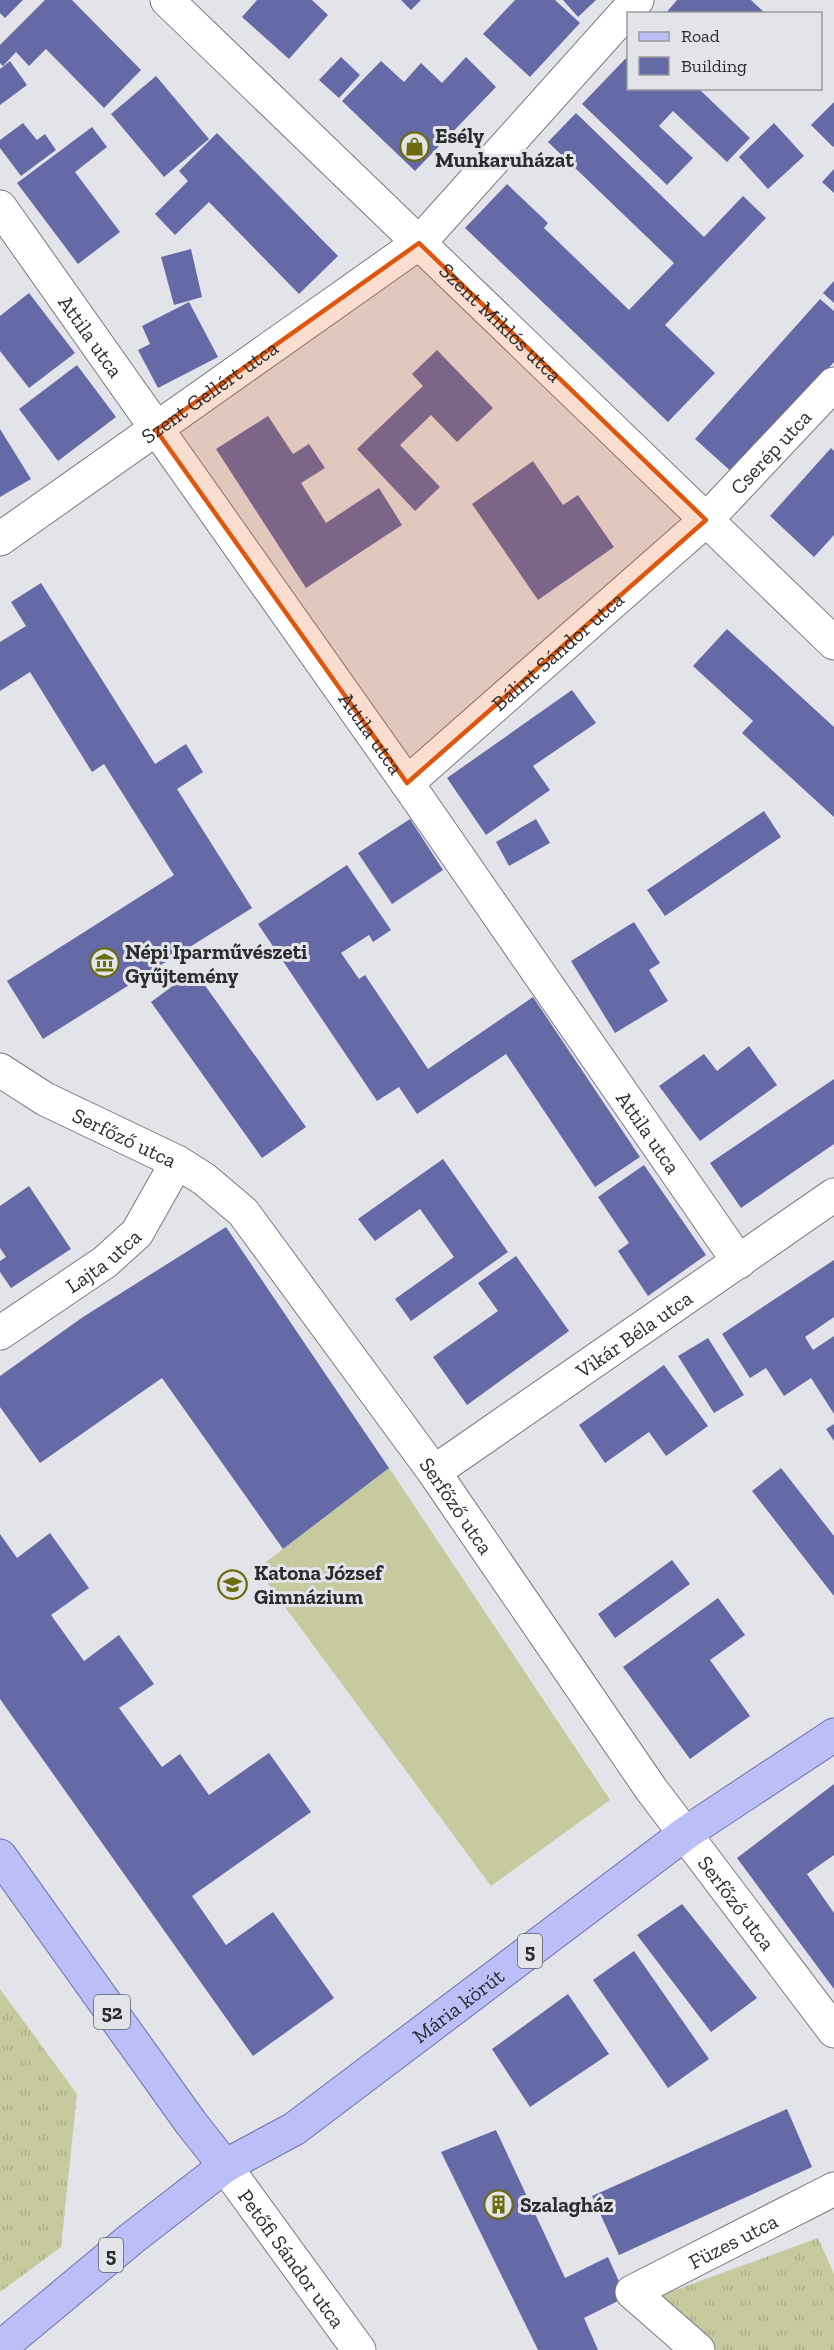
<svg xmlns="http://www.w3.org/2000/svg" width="834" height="2350" viewBox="0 0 834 2350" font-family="'Zilla Slab',serif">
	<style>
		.grass { fill: url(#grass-tufts) }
		.garden { fill: #c7ca9e }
		.building { fill: #6569a6 }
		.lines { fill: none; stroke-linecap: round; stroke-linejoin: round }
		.minor-casing { stroke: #797a7f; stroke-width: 35 }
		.major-casing { stroke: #6c70ad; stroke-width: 35 }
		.minor { stroke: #fff; stroke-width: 33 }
		.major { stroke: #bcbff7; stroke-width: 33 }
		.marked { fill: #df570e; fill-opacity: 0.2; stroke: #df570e; stroke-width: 4.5; stroke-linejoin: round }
		.labels { text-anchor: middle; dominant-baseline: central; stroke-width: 6; stroke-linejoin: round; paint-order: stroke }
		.shield { fill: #e3e4ea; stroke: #636366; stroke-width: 1.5 }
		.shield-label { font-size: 20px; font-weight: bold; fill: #2c2c2e }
		.poi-label { font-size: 21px; font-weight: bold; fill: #2c2c2e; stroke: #e3e4ea; text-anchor: start }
		.street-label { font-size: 21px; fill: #2c2c2e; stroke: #e3e4ea }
	</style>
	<defs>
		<pattern id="grass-tufts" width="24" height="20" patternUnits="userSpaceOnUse" patternTransform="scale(1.5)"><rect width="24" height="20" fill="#c7ca9e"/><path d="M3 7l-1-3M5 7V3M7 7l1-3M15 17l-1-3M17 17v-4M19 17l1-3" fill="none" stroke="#abae88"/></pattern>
	</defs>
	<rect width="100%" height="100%" fill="#e3e4ea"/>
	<path class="grass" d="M0,1989L77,2094L61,2247L0,2292Z
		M818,2238L834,2274V2350H717L656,2297Z"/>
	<path class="garden" d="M389,1468L610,1800L491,1886L257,1569Z"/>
	<path class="building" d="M0,0H23L5,18L0,13Z
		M45,0H72L141,70L104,108L46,49L29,66L16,52L3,66L0,63V45Z
		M257,0H312L328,15L289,59L242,17Z
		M401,0H421L411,10Z
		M515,0H555L580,23L530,77L483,34Z
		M563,0H596L578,17Z
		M677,0H751L766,14H665Z
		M628,56V88H698L750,138L727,162L673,111L659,126L693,158L667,185L582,104Z
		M341,57L360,75L339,98L319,80Z
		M466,57L496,87L415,171L342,101L381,61L404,82L421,63L442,83Z
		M10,61L27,85L0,105V69Z
		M156,76L209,139L164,177L111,114Z
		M834,102V146L833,147L811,125Z
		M576,113L704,237L743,196L766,218L665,325L715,373L668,422L465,228L507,184L548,223L544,228L629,310L674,263L548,142Z
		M23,123L37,140L45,134L56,150L21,176L0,148V140Z
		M774,123L804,156L768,189L739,157Z
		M92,127L107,147L75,172L120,232L78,264L17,183Z
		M217,133L338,256L299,294L209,202L175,235L155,214L188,181L179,171Z
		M834,169V193L822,182Z
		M191,249L202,297L174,305L161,257Z
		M834,281V303L823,293Z
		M29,293L75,353L29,388L0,351V316Z
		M820,299L834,311V362L734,474L695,439Z
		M189,302L218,357L158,388L138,350L150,344L142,326Z
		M437,350L493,408L457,442L431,415L400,445L440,487L415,511L357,449L423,386L412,374Z
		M77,365L116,417L58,461L19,409Z
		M268,416L293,454L309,444L325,468L301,483L326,523L379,488L402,525L306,588L216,449Z
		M0,429L31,479L0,497Z
		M831,448L834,451V535L814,557L770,516Z
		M533,461L563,505L578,495L614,547L538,600L472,504Z
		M41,583L155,764L186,744L203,772L177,789L252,908L43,1039L7,981L174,875L104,764L92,772L30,672L0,691V642L26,626L11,602Z
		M727,629L834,727V817L742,733L753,721L693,666Z
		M572,690L596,723L533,766L550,790L486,835L447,778Z
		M764,811L781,837L665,916L647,890Z
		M410,819L443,870L392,904L358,853Z
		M536,819L550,843L509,866L496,842Z
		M347,865L391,930L373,942L369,935L341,953L359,979L365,975L428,1069L533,997L640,1157L595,1187L506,1054L417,1114L399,1087L377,1101L258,924Z
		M634,922L660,963L649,970L668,1001L615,1033L571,961Z
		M194,970L306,1127L262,1158L151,1002Z
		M749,1046L777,1085L700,1141L659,1086L704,1054L717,1071Z
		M834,1079V1144L741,1208L710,1163Z
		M443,1159L508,1252L411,1321L395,1299L454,1257L420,1209L375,1241L358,1219Z
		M644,1165L706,1255L648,1296L618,1251L629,1243L598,1197Z
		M29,1186L71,1249L11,1288L0,1272V1261L6,1257L0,1248V1206Z
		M226,1227L389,1468L283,1549L162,1378L40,1463L0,1407V1376L83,1317Z
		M516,1256L569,1331L467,1405L433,1357L498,1311L478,1283Z
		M834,1260V1317L805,1337L813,1350L834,1336V1414L811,1378L784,1396L766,1368L750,1378L722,1334Z
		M708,1338L744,1395L714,1413L678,1356Z
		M664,1365L708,1426L666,1456L649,1432L605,1463L579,1425Z
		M834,1424V1441L826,1429Z
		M781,1468L834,1536V1596L752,1491Z
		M50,1533L89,1588L51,1615L84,1661L119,1635L154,1684L119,1708L162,1767L180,1754L209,1795L269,1753L311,1812L192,1896L226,1945L273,1912L334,1998L253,2056L0,1699V1534L17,1558Z
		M672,1560L690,1584L615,1638L598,1614Z
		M718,1598L745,1635L710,1660L750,1716L690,1759L623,1667Z
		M834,1784V1855L807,1874L834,1913V1989L737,1858Z
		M682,1904L757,1998L711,2032L637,1935Z
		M634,1951L709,2059L668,2088L593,1980Z
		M568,1994L609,2054L530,2107L492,2049Z
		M787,2109L812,2167L619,2255L592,2196Z
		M496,2130L565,2278L608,2257L626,2297L584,2318L598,2350H538L441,2152Z"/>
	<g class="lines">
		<defs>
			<g id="minor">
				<path id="s1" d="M167,0L834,643"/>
				<path id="s2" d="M0,207L407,783L739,1262"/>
				<path id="s3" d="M0,539L419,243L637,0"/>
				<path id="s4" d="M407,783L706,520L834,384"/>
				<path id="s5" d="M0,1070L45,1099L177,1162L204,1179L243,1212L434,1472L651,1789L834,2031"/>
				<path id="s6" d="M0,1333L105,1262L137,1233L177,1162"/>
				<path id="s7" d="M434,1472L834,1195"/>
				<path id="s8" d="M225,2166L359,2350"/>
				<path id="s9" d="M698,2350L632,2292L834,2189"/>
			</g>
			<g id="major">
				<path d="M0,1856L191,2123L225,2166"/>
				<path id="s10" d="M0,2348L131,2239L225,2166L294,2129L686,1833L834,1735"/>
			</g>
		</defs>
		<use href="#minor" class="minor-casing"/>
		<use href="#major" class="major-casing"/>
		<use href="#minor" class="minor"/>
		<use href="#major" class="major"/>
	</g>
	<path class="marked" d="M419,243L706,520L407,783L156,430Z"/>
	<defs>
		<symbol id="shop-ring" viewBox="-11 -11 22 22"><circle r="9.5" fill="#e3e4ea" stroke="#6b6c0c" stroke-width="1.5"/><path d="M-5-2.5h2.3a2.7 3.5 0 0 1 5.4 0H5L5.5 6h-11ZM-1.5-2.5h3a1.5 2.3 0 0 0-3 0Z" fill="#6b6c0c"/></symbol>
		<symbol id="museum-ring" viewBox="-11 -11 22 22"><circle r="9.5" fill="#e3e4ea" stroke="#6b6c0c" stroke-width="1.5"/><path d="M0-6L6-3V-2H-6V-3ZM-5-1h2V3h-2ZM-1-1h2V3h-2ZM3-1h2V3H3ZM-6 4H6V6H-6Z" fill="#6b6c0c"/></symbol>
		<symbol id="school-ring" viewBox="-11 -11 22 22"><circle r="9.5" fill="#e3e4ea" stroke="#6b6c0c" stroke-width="1.5"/><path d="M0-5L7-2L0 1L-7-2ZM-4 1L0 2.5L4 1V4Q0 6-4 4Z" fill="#6b6c0c"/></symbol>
		<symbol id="building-ring" viewBox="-11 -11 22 22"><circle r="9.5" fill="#e3e4ea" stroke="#6b6c0c" stroke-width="1.5"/><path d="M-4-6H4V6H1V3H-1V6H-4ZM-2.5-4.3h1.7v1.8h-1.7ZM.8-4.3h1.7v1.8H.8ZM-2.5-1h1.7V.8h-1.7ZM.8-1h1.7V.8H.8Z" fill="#6b6c0c"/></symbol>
	</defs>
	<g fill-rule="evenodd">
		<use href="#shop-ring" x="398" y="130" width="33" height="33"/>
		<use href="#museum-ring" x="88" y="946" width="33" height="33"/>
		<use href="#school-ring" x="216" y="1568" width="33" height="33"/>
		<use href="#building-ring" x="482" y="2188" width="33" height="33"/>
	</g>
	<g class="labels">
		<g class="shield">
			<rect x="518" y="1934" width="24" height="34" rx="4.5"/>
			<rect x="94" y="1995" width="36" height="34" rx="4.5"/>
			<rect x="99" y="2238" width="24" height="34" rx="4.5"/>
		</g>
		<g class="shield-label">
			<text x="530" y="1951">5</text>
			<text x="112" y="2012">52</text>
			<text x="111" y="2255">5</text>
		</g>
		<g class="poi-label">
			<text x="435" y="135">Esély<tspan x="435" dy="24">Munkaruházat</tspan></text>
			<text x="125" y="951">Népi Iparművészeti<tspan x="125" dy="24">Gyűjtemény</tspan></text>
			<text x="254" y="1572">Katona József<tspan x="254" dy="24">Gimnázium</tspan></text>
			<text x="520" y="2204">Szalagház</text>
		</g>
		<g class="street-label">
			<text stroke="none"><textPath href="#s1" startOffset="464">Szent Miklós utca</textPath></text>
			<text stroke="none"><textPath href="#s2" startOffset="158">Attila utca</textPath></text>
			<text stroke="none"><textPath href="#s3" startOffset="256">Szent Gellért utca</textPath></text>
			<text stroke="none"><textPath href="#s4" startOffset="492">Cserép utca</textPath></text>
			<text stroke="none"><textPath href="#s4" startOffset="200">Bálint Sándor utca</textPath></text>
			<text stroke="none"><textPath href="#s2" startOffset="644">Attila utca</textPath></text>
			<text stroke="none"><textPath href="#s2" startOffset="1130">Attila utca</textPath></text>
			<text stroke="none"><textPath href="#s5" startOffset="142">Serfőző utca</textPath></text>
			<text stroke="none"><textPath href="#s6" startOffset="126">Lajta utca</textPath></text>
			<text stroke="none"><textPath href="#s7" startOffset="243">Vikár Béla utca</textPath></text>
			<text stroke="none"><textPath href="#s5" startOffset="646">Serfőző utca</textPath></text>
			<text stroke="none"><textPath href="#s5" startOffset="1132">Serfőző utca</textPath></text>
			<text stroke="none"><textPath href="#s10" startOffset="573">Mária körút</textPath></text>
			<text stroke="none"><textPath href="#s9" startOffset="201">Füzes utca</textPath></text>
			<text stroke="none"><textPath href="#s8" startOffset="114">Petőfi Sándor utca</textPath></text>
		</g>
	</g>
	<rect x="627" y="12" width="195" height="78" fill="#e3e4ea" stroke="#9a9a9f" stroke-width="1.5"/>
	<rect x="639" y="32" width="30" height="9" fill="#bcbff7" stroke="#9a9a9f" stroke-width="1.5"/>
	<text x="681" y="42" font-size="18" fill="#2c2c2e">Road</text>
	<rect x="639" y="57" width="30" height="18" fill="#6569a6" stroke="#9a9a9f" stroke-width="1.5"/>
	<text x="681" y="72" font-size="18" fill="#2c2c2e">Building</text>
</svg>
